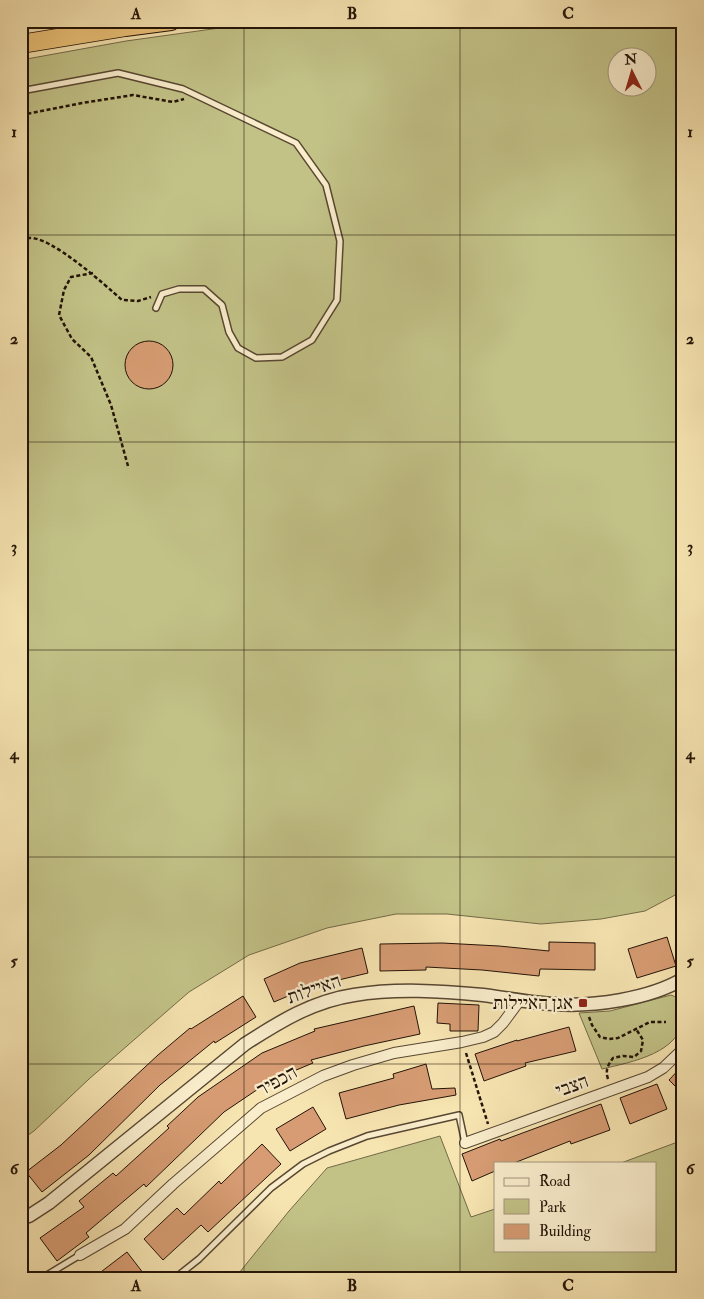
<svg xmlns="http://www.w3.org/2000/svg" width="704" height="1299" viewBox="0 0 704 1299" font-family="'IM FELL Double Pica','Frank Ruhl Libre',serif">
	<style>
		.green { fill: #c2c287; stroke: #726a47; fill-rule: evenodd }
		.building { fill: #d79c73; stroke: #231307 }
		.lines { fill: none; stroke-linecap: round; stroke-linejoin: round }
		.service-casing { stroke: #584732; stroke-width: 8 }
		.minor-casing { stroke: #584732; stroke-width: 12 }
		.tertiary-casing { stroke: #584732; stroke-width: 15 }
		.trunk-casing { stroke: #231307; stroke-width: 20 }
		.path { stroke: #231307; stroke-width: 2.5; stroke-dasharray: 4 2.5; stroke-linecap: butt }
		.service { stroke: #f9edcc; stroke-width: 5 }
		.minor { stroke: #f9edcc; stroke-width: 10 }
		.tertiary { stroke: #f9edcc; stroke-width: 12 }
		.trunk { stroke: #ebc278; stroke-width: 18 }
		.grid { fill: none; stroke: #231307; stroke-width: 1; stroke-opacity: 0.55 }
		.poi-dot { fill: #8f2418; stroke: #f9edcc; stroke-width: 2 }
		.labels { text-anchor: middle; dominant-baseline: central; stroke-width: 4.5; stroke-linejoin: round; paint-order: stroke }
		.street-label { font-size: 19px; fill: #231307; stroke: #f9edcc }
		.poi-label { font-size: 19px; fill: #231307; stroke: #f9edcc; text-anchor: end }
		.neatline { fill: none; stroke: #231307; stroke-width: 2 }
		.grid-label { font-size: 16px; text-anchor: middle; font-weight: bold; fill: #231307 }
	</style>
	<rect width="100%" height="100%" fill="#f6e4b1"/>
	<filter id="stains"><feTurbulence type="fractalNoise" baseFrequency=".004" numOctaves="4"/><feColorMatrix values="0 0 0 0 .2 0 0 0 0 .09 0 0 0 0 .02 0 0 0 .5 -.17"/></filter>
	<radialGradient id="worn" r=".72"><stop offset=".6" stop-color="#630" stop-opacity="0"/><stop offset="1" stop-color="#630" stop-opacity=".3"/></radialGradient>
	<path class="green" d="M270,21H683V889L677,894L645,911L601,919L541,924L447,914H396L327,928L249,955L189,992L89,1079L34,1131L21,1140V60L126,41ZM616,58H646V88H616Z
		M671,995C682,999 683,1004 683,1015C683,1053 631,1062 602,1069L579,1013L610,1011Z
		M440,1136L471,1217L495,1209V1250H655V1163H621L683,1140V1278H235L289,1211L327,1168Z"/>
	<path class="building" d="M125 365a24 24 0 1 1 48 0a24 24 0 1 1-48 0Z
		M667,937L676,966L637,978L628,949Z
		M549,942L595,943V970L540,969L539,976L482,970L426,967V970L380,971V944L442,943L499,946L549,951Z
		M362,948L368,973L326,983V980L274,1002L264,979L300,963Z
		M243,996L256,1017L215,1043L214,1041L160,1085L89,1155L42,1192L26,1172L61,1145L158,1055L190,1028L191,1029Z
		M438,1003L479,1005L478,1031H450V1024L437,1023Z
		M414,1006L420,1034L364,1046L311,1060L313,1063L270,1081L224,1112L146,1187L144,1184L86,1233L89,1237L57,1261L40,1238L84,1207L79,1201L113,1173L116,1176L169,1128L167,1126L198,1097L262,1053L315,1031L314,1029Z
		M569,1027L576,1051L525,1063L526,1066L484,1081L475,1054L517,1040V1041Z
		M426,1064L432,1089L455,1088L456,1095L399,1105L346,1119L339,1093L394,1078L393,1074Z
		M683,1065V1094L669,1080Z
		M657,1084L667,1109L630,1124L620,1098Z
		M601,1104L610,1130L571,1144L570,1141L514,1163H495V1171L472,1181L462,1154L500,1139L501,1141Z
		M313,1107L326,1129L290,1151L276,1129Z
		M262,1144L281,1164L208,1232L201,1225L163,1260L144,1239L177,1208L184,1215L219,1181L221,1184Z
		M127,1252L147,1278H93Z"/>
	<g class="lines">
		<defs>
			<path id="service" d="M21,91L118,73L183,89L296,143L326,185L340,241L337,300L312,340L282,357L256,358L238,348L229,332L222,305L204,289H179L162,294L156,308
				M42,1278L80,1255
				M175,1278L199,1259L271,1188L303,1164L329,1151L367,1136L459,1115L465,1143"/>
			<path id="minor" d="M465,1143L648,1077L663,1068L683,1049
				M80,1255L125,1229L173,1184L261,1108L323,1076L353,1065L394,1053L462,1042L483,1037L494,1032L503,1023L520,1000"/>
			<path id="tertiary" d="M21,1218L29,1216L49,1203L245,1044C279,1022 313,1001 354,995C396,988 441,991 483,995C506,998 530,1003 554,1004C593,1007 649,999 683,979"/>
			<path id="trunk" d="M21,44L125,27L171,21"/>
		</defs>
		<use href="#service" class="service-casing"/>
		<use href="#minor" class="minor-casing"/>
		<use href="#tertiary" class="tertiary-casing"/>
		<use href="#trunk" class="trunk-casing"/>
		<path class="path" d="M21,115L82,103L133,95L173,102L184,99
			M21,240C24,239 26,238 29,238C51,236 105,285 122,300L138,301L151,297
			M93,273L71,277L64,290L59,315L72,339L91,357L111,405L128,466
			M589,1017L592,1025L600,1037L609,1039L618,1038L650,1022H666
			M466,1053L488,1124
			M608,1079C605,1070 608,1065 613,1058L623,1056L634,1057L641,1051L643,1040L636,1029"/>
		<use href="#service" class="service"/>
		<use href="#minor" class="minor"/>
		<use href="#tertiary" class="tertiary"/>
		<use href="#trunk" class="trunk"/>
	</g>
	<path class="grid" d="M244,21V1278M460,21V1278M21,235H683M21,442H683M21,650H683M21,857H683M21,1064H683"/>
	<rect class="poi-dot" x="578" y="998" width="10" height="10" rx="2.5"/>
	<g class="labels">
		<g class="street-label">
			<text transform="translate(314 989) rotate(-19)">האיילות</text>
			<text transform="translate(277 1081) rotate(-29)">הכפיר</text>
			<text transform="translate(572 1086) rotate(-20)">הצבי</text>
		</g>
		<g class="poi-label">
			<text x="573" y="1003">אגן האיילות</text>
		</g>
	</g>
	<rect width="704" height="1299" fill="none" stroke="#f6e4b1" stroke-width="55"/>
	<rect x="494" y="1162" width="162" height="90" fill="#f9edcc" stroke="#a3967d"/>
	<rect x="504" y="1178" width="25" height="8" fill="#f9edcc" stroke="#a3967d"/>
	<text x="539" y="1186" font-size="15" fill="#231307">Road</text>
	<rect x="504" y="1199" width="25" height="15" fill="#c2c287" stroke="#a3967d"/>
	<text x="539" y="1212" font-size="15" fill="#231307">Park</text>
	<rect x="504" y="1224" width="25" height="15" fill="#d79c73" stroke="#a3967d"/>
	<text x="539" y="1236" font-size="15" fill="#231307">Building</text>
	<g transform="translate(632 72) rotate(355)"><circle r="24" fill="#f9edcc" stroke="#a3967d"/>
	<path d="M0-4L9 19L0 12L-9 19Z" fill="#8f2418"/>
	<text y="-8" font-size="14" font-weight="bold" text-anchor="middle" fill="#231307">N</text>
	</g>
	<rect x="28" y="28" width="648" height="1244" class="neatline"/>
	<g class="grid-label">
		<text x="136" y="19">A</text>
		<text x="352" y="19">B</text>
		<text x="568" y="19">C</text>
		<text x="14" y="137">1</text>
		<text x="690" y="137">1</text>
		<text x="14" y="344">2</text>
		<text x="690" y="344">2</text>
		<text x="14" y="552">3</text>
		<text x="690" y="552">3</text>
		<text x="14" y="759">4</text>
		<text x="690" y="759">4</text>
		<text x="14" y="966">5</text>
		<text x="690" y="966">5</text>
		<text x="14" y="1174">6</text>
		<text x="690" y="1174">6</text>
		<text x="136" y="1291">A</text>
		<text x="352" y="1291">B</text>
		<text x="568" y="1291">C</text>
	</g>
	<rect width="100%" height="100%" filter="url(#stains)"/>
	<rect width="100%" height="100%" fill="url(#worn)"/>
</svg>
